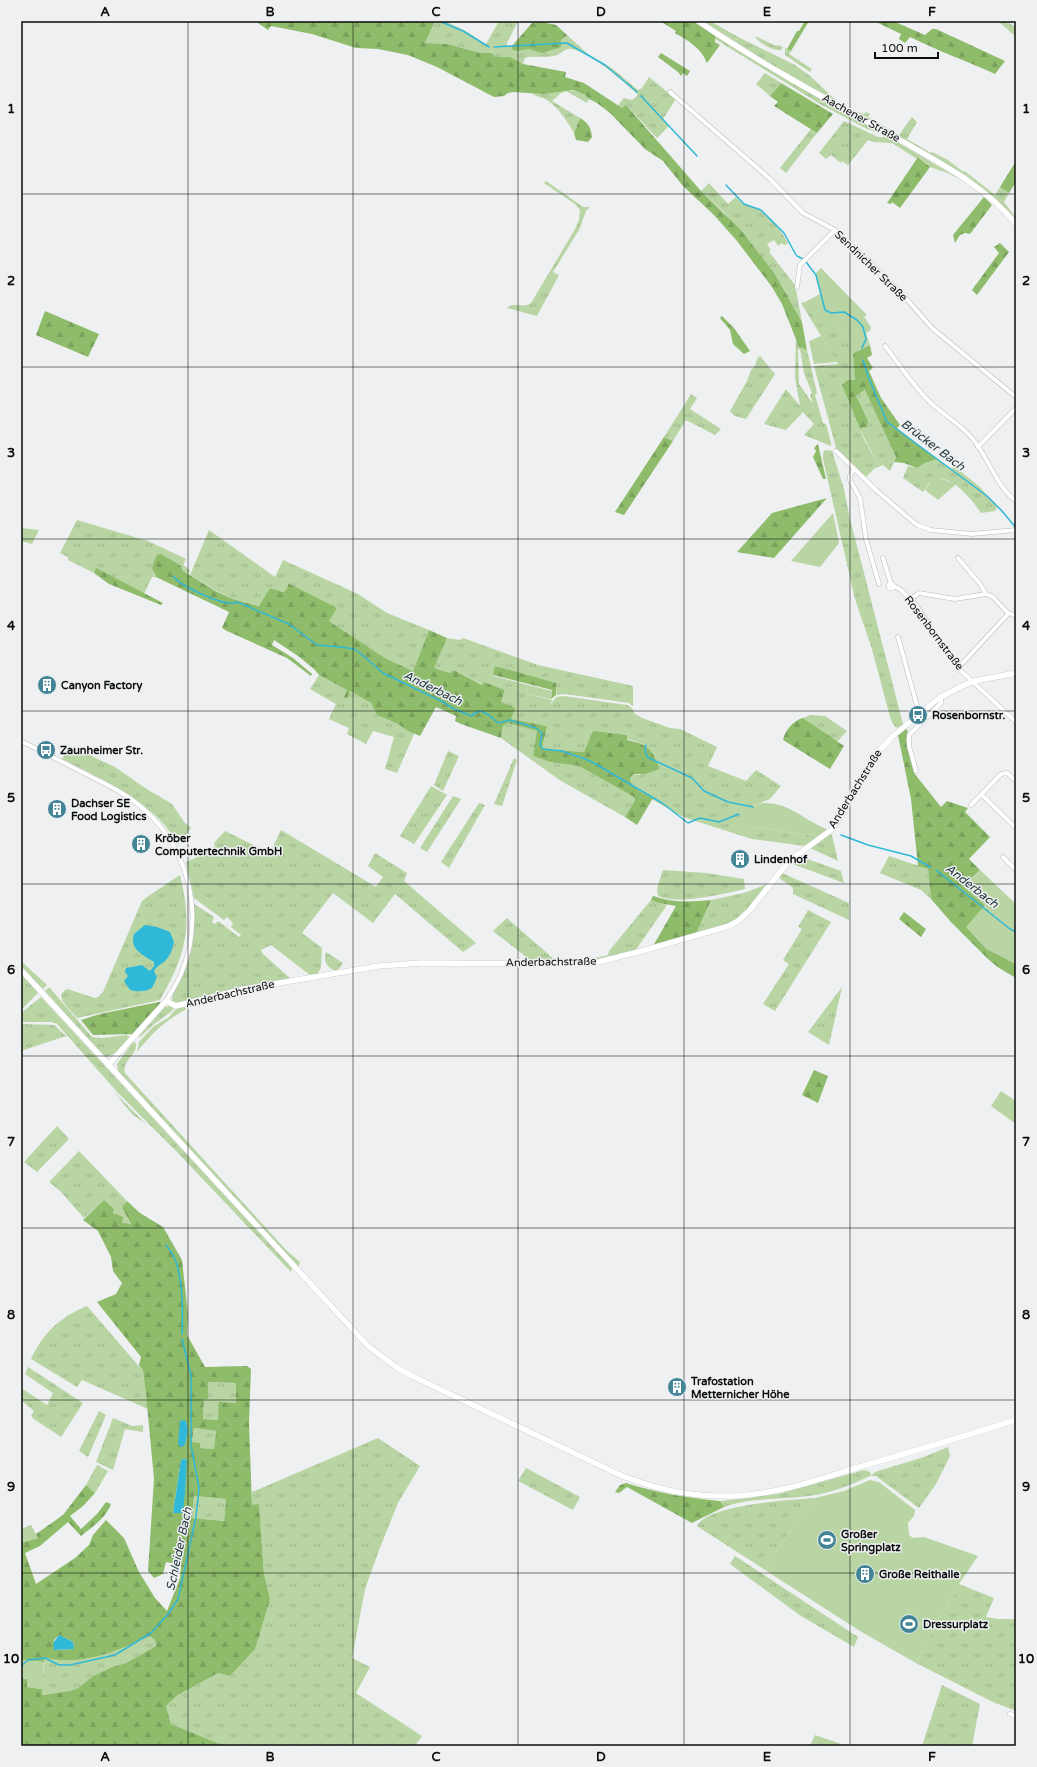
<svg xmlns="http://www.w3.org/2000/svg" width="1037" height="1767" viewBox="0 0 1037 1767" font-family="'Varela Round',sans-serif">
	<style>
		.grass { fill: url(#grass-tufts); fill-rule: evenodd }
		.forest { fill: url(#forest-firs); fill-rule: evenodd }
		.green { fill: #b8d5a3 }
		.water { fill: #30b8d8 }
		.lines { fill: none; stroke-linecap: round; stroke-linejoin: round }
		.stream { stroke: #30b8d8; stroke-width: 1.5 }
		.minor-casing { stroke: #b8babb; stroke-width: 5 }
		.secondary-casing { stroke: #b8babb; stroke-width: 6 }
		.motorway-casing { stroke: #b8babb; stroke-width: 8 }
		.minor { stroke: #fff; stroke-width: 4 }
		.secondary { stroke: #fff; stroke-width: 5.5 }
		.motorway { stroke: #fff; stroke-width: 7 }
		.grid { fill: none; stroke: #0b0c0c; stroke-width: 1; stroke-opacity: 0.55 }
		.labels { text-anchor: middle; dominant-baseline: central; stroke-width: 3; stroke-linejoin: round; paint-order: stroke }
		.street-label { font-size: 11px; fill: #0b0c0c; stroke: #eef0f1 }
		.poi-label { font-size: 11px; font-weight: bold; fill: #0b0c0c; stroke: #eef0f1; text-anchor: start }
		.water-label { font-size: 12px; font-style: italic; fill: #1d333a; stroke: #eef0f1 }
		.neatline { fill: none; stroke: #0b0c0c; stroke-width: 1.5 }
		.grid-label { font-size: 13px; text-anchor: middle; font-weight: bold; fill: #0b0c0c }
	</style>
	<defs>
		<pattern id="grass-tufts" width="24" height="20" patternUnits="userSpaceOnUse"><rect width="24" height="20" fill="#b8d5a3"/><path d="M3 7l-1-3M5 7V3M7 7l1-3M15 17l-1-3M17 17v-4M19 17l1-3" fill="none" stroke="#9db68b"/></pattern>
		<pattern id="forest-firs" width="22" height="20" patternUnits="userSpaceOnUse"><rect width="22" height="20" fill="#8ebc6b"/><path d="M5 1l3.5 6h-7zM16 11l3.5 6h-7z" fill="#79a05c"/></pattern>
	</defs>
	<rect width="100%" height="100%" fill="#eef0f1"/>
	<path class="grass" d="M432,21H447V22L464,30L486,44L499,21H518L506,45L512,46L511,49C517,51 522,49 528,49C541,49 551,55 562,45L561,40L567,35L588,54L613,69L638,90L642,88L649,77L676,99L663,119L669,126L657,138L626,105L622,108L618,105L624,98L632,100L638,95C625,82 589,51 571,49C565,48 562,53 557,55C549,58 538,56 529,57L525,58L523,64L510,57H496L491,53H481L447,44L425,43L435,23Z
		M703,21H710L740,38L795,65L810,76L839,103L769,63Z
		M998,21C1007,21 1009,23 1016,28V37Z
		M715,36L786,79L881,133L867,129L820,104L715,39Z
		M755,36L776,46L778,45L783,47L781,50C773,51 758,43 755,36Z
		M785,48L791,51L789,54L812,69L810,72L785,55Z
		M765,73L781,83L770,96L756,84Z
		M561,90C572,90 581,91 589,99L587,103L566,91L561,93L552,101L580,118L574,133C567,121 558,107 547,100C542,97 536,97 532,93L542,94Z
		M855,111L864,114L866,112L870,114L868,117L899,135L912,117L917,122L907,139L931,153L932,152L948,160L962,171L966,172L995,195L1000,187L1009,193L1004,202L1016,218V221L994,197L964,174Z
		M844,121L878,137H889L965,182L948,173L930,167L919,157L917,159L892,143L873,142L868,140L848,165L842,161L841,163L831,155L826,159L819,153Z
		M811,129L817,133L786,173L780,168Z
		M546,181L583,207H590L586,211L579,230L553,272L559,275L537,316L507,308C515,301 523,309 531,303L574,231L579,220L580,210L575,204L544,183Z
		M709,183L728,204L736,197C746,208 750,205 761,211C771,217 784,233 788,244L784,245L782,243L778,246L774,240L767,244L771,250L769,252L795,285L802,322L775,274L724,212L701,191Z
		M805,302L832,322L846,337L853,351L855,381L842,385L864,439L879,467L875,468L866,477L836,448L814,366L838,364L801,303Z
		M796,339L799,347L807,350L817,393L815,395L823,423L826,424L831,443V446L804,435L814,424L803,412L786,430L764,424L786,389L800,406L795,377ZM800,349L804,373L812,393L810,395L813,404L799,384L798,350Z
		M760,356L775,374L746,419L735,416L730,411L747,381L751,370L755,366L757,359Z
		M866,390L896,457L890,471L883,465L866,430L867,421L856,396Z
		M691,394L697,398L690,409L721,429L715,435L686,420L673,441L664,437Z
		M825,450L832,451L844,489L850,519L903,724L898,728L894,726L890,717L872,649L855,599L823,459V453Z
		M937,459L952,469L954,466L980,487L997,507L995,511L981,513C974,502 950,471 933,480C929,482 926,488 923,492L903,478L908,466L917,468L925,463Z
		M77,520L148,541L186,559L183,565L190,570L188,574L183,571L181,566L153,573L156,577H152L144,594L96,569L94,573L68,560V557L60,553Z
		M21,528L39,530L32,544L21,541Z
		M209,530L275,577L283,560L358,594L387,613L429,630L413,671L385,658L329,621L336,608L288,583L287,589L283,592L270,588L260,606L233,599L218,592L190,575Z
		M447,638L460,640L463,638L538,665L633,686V706L629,703L565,694L556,695L557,691L496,666L493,676L528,685L527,694L552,700L550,705L556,697L563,696L627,705L632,708L635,714L642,718L670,728L680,729L717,747L708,766L746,781L756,770L781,786L770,799L753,806L739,825L821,837L805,846L752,839L683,817L641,793L632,784L630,780L631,776L634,774L639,775L660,769C651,748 650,745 627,739V735L612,734L587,748L584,752L542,749L547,726L510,719L501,702L505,690L484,683L483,685L454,670L450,673L434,668Z
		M319,675L347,690L344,697L350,691L371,703L377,715L398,724L414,734L397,773L385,769L394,737L373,731L366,744L347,734L349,728L329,719L336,704L310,689Z
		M811,715L825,716L847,731L837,742L803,718Z
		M508,723L538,731L533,756L550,762L579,766L634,797L635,800L625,817L561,781L501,738L503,726Z
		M70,746L115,767L145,788L172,804L185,823L191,828L178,845C158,804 101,779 62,759Z
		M448,751L459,756L443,791L434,785Z
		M514,758L517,760L502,806L494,804Z
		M431,786L447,795L414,844L400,836Z
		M453,796L461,799L427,852L420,848Z
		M479,803L485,805L449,868L441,862Z
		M281,830L376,887L383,877L368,866L375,853L407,873L404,881L476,943L463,952L395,894L373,923L333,893L302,933L322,948L321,968L317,974L310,975L271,945L261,950L263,954L291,979L208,995L179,1003L172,1001C171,995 188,961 191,951C195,936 194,919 194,904L213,916L214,918L212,922L215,924L218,921L239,937L241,935L231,927L233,923L227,917L224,920L194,898L186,862L198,857L215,846L214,843L225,831L270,853Z
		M830,834L832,835L838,861L810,848Z
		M799,856L841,871L844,883L790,863Z
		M889,856L928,869L931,899L921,890L880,873Z
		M663,870L706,873L744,879L745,889C722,894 680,905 658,896L657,888Z
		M782,873L849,903V920L793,894V888L778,877Z
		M180,875C193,928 186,954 160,1000L77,1018C71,1010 52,996 67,989L95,998L98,997L103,992L142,901L147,897Z
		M765,885H766L748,910L732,923L696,934L711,900L744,893Z
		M651,900L667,905L635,951L588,961L529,962V959L493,931L507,918L555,960L591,959L608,955L609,951Z
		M808,910L831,922L775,1011L763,1004L789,964L783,960L802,929L798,927Z
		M326,952L343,963L337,971C327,968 323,962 326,952Z
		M21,961L47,985L43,989L21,966Z
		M21,973L38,990L37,994L21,1010L22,985Z
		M842,987L829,1045L808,1032Z
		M48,988H50L92,1037L102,1038L127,1035L131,1038L120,1050L107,1057L104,1056L45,991Z
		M41,997L292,1268L291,1272L178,1153L119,1094L57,1024L52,1022H21V1013Z
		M200,1002C171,1016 157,1027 137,1052L139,1042L154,1026L168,1018L177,1008Z
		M170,1006L174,1007L172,1011L153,1025L139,1038L140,1035L165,1007Z
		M21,1024L54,1025L66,1036L21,1051Z
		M133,1042L136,1043C138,1055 121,1061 125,1073L286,1250L300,1262L299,1266H295L118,1071L117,1064Z
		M114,1092L146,1124L132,1114Z
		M57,1126L69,1139L37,1172L24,1162Z
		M79,1151L127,1201L122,1208L131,1225L122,1223L104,1200L84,1218L60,1191L49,1182Z
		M87,1306L143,1371L148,1409L82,1380L77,1387L31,1359C44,1332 59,1318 87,1306Z
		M28,1367L83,1403L61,1437L34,1419L31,1416L34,1411L21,1400V1388L47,1405L53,1393L25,1374Z
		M208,1382L236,1383V1403L219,1420L203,1419L204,1399H208Z
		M99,1411L106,1415L88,1457L79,1451Z
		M113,1418L132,1426L143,1425V1432L125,1429L113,1470L96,1462Z
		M194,1428L216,1431L214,1449L200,1448L192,1442Z
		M378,1438L420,1466L398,1503L379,1550L365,1589L352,1658L370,1667L356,1693L422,1736L415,1746H225L171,1724L166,1706L178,1695L218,1673L230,1676L242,1662L270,1599L264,1574L259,1505H252V1492Z
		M948,1447L950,1456L936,1484L919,1508L876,1476H870C851,1485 831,1493 809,1496C782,1500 750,1497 724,1507L720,1501L778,1494L864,1470L870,1472L871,1476L875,1472L924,1457Z
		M97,1465L108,1471L95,1493L86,1485Z
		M526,1468L580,1497L573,1510L518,1481Z
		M194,1496L226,1499L224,1521L192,1518Z
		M815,1498L781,1544L765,1570L697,1526C708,1504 791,1500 815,1498Z
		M31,1525L38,1538L21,1543V1529Z
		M735,1556L858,1637L854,1647L801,1616L730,1564Z
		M959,1584L994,1598L986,1617L998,1619H1016V1711L993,1702L916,1663Z
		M150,1636L155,1640L156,1646L126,1663L112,1667L93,1676L78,1688L70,1691L41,1695L45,1658C84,1666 115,1652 150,1636Z
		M942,1685L980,1704L972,1746H922Z
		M815,1735L847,1746H810Z"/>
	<path class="forest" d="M255,21H432L435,22L425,43L447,44L481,53H491L496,57H510L523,64L566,72L565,77L584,83L622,108L626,105L701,191L740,229L775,274L802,322L807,350L799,347L782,304L772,287L737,241L714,215L683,186L663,161L645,149L610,113L597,103L589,99L585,95L573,90L542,94L514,92L508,93L504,96L494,97L437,67L408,55L378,49L356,48L312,34L271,26L268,30Z
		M660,21H694L715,36V42L720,45L707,63C701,48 689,41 675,33L676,31Z
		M805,21H809L791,51L787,49L797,31H799Z
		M874,21H893L925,35L932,29H936L1005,61L995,74C967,61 938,51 910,37L905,43L899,39L901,34Z
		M542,22L556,25L567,35L561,40L562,45L559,48L542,53L529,49L516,51L511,49L512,46L532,23Z
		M661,53L690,71L687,76L683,73L681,76L678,72L658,57Z
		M781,83L833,114L817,133L774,106L778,102L770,96Z
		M580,118C588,123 591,127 592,137L588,142L576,140L574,133Z
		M918,157L930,167L900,208L892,202L891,204L887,203Z
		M1016,161V182L1009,193L1000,187Z
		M984,197L992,205L970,234L965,233L960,235L955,243L953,235Z
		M1000,243L1009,252L977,295L972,290L999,253L994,247Z
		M45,311L99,334L88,357L36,335Z
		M722,316L734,328L750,351L744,354L733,344L730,330L720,318Z
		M870,345L872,355L867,358L873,368L869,371L881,398L900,425L897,428L937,459L925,463L917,468L904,463L894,462L896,457L865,390L856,396L868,421L866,430L865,427L860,429L842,385L848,380H855L853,353Z
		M664,437L673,441L624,515L615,512Z
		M818,444L826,479H823L813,457L816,451L814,448Z
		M827,498L774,558L737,552L772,513Z
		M160,554L173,561L181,566L183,571L188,574L217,592L233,599L259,606L270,588L283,592L287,589L288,583L337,608L329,621L385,658L413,671L429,630L447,638L434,668L450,673L454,670L482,685L484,682L505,690L501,702L515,708L511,719L547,726L542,749L584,752L593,731L627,735V740C650,745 651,748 660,769L645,774H634L631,776L630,780C634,790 644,794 653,798L637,825L625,817L635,800L634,797L579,766L550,762L533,756L537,731L508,723L503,726L501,738L461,724L455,721L456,716L436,707L420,736L408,731L398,724L377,715L371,703L350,691L347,699L344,697L347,690L319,675L314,669L298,656L274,640L272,645L293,658L312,674L311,676L287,658L227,631L222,628L229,612L156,577L152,568L156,556Z
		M96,568L163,603L161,605L109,584L94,573Z
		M495,666L556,683V695L551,699L552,690L493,675Z
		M803,718L844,746L830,769L783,740C785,730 794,720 803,718Z
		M906,728L908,733L906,741L914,773L941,807L947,801L968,808L965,812L990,837L969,859L980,870L963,886L985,905L1008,960L1016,964V978L999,968L989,960L951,922L931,899L928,869L918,866L911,799L898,735Z
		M653,896C672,903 691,902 711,900L696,934L653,946L676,906L659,903L651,900Z
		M904,912L926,929L921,937L899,919Z
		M159,1002L162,1003L135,1034L93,1035L81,1020L100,1014Z
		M814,1070L828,1076L818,1103L802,1095Z
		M104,1200L114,1209L113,1213L123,1217L122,1223L131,1224L122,1208L127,1201L140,1213L163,1227L182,1260L188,1314L187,1335L205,1367L247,1366L251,1369L249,1423L252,1505L259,1504L264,1574L270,1599L255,1649L230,1676L218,1673L178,1695L166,1706L171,1724L225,1746H21V1675L22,1678L27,1679V1687L42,1689V1695L70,1691L78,1688L93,1676L112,1667L126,1663L156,1646L155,1640L150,1636C115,1652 84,1666 45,1658L44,1662L21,1660V1543L38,1538L36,1534L63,1515L86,1485L95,1493L83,1506L70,1516L81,1529L97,1514L106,1502L111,1504C106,1518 92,1527 81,1536L68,1522L40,1546L25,1553L36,1584L75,1558L89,1545L93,1535L106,1520L124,1538L139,1572L155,1598L167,1611L180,1578L181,1565L166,1562L163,1574L154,1578L148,1571L154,1479L146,1394L143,1371L139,1365L141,1357L97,1302L116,1294L122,1283L113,1271L111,1257L98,1231L83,1220ZM208,1382L236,1383V1403L219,1402L218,1420L203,1419L204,1399H208ZM186,1421L188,1431L185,1445L181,1447ZM194,1428L216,1431L214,1449L200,1448V1443L192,1442ZM186,1459L185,1492L173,1513L181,1460ZM194,1496L226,1499L224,1521L192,1518ZM59,1635L73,1642L74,1649L54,1650V1640Z
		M626,1483C657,1493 688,1498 720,1501L724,1507L692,1523L627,1487L619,1493L615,1492L620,1485Z"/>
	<path class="green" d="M821,268L867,315L864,317L871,327L870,328L871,330L866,333L870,345L853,353L846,337L832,322L823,328L812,309L805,302L820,294L815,274Z
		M821,336L837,362L814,364L809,341Z
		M865,427L883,465L879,467L860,429Z
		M939,478L956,484L938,500L925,490L932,480Z
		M833,513L839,543L820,567L791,561Z
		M528,685L552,691L551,699L527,694Z
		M762,803C791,802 804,821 829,830L821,837L739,825L741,805L753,806Z
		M980,870L1016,904V964L986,949L966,927L985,905L963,886Z
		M1001,1091L1016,1101V1124L991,1106Z
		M870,1480L879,1482L915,1510L914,1516L908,1523L909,1535L913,1538L924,1537L978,1556L959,1584L916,1663L860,1631L765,1570L781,1544L815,1498L844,1491Z
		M23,1660L44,1662L42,1689L27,1687V1679L21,1678Z"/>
	<path class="water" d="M145,925L157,927L170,932L174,942C173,948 170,956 166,960C161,965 157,965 154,971L157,977L152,988C145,992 138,992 130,990L124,981L128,976L125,972L126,968L142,965L150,971L154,966V962C143,955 129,949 134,934Z
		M184,1420L186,1421L188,1431L185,1445L181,1447L178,1444L180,1421Z
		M184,1459L187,1460L185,1492L183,1513H173L181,1460Z
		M59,1635L73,1642L74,1649L54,1650C52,1642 55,1641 59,1635Z"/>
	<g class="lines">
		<path class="stream" d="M439,21L463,31L489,47
			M494,47L567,43L605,65L637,92
			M641,96L697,156
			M726,185L744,204L761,210L784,233L796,255
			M797,256L803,259
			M806,262L816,275L825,310L831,313L844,312L857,320L863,327L866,339L862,348
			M863,360L868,376L887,422L987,496L1002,511L1016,528
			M173,576C181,586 225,608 237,602L289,624L317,645L341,647L354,649L360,653L383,673L443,702L454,709L472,716L474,713L481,711L489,715L498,723L510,720L536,728L542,733L540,745L543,749L562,751L585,759L594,763L662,803L688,823L700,818L719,822L739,814
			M646,745L645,749L647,757L692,778L704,791L728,802L753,807
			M841,835L868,845L911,856L930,867
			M936,870L1010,929L1016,932
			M166,1245C169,1249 173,1254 175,1259C183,1280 183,1312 182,1334
			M21,1670L22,1665L28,1660L45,1658L59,1665H70L115,1655L151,1633L169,1613L178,1599L196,1517L199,1488L191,1445V1375L182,1339"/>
		<defs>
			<path id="minor" d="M670,92L769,178L803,213L835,230L842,236L904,296L932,328L1016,397
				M797,287L800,265L835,230
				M885,346C900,365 913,386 931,403C945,416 960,424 972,438C989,458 995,485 1016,501
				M978,447L1016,408
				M836,451L877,491L917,525L931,530L972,534L1016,530
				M854,469L850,476V480L860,498L866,539L879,584
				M883,558L891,584
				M958,558L980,584L986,594
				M888.5 586a2.5 2.5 0 1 1 5 0a2.5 2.5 0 1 1-5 0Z
				M894,586L901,590L916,605L958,668L1016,722
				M911,599L919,593L955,599L986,594L993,597L1007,612L1016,616
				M898,637L917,706L921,713
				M958,668L1009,613
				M21,741C43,752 64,763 86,774C101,782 117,789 131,799C187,839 207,911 181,974C177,984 171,992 166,1001
				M916,771L909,746V735L941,703V697
				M982,795L1016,828
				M971,805L1001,774L1007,773L1016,781
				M1003,857L1016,870
				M1010,1714L1016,1716"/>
			<path id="secondary" d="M698,21C758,62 822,97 886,132C932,159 981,182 1016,224
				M21,970L368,1346L396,1367L410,1375L620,1475C661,1491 692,1497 736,1496C777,1494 820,1479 859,1467C912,1452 964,1436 1016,1420
				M108,1065L166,1001L176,1006L244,989L379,966L422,963L584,964L598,962L642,951L729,926L738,921L749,911L789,861L831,830L841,816L875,755L893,736L939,698L960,687L974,681L1016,673"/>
			<path id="motorway" d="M1015,21L1016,22"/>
		</defs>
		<use href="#minor" class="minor-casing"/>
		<use href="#secondary" class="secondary-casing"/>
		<use href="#motorway" class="motorway-casing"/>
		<use href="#minor" class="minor"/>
		<use href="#secondary" class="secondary"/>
		<use href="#motorway" class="motorway"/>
	</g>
	<path class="grid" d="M188,21V1746M353,21V1746M518,21V1746M684,21V1746M850,21V1746M21,194H1016M21,367H1016M21,539H1016M21,711H1016M21,884H1016M21,1056H1016M21,1228H1016M21,1400H1016M21,1573H1016"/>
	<defs>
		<symbol id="building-disc" viewBox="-11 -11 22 22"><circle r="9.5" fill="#438496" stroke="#eef0f1"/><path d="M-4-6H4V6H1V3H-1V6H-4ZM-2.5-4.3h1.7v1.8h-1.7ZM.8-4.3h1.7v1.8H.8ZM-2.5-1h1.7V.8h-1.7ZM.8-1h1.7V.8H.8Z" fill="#fff"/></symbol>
		<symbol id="bus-disc" viewBox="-11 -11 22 22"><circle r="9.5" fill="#438496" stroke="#eef0f1"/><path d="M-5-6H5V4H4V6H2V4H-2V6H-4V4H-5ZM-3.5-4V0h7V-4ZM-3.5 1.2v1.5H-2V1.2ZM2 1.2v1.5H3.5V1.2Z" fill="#fff"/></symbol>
		<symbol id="stadium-disc" viewBox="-11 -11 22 22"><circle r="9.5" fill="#438496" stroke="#eef0f1"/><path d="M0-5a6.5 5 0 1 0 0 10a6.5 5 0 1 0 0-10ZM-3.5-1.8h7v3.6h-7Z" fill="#fff"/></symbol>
	</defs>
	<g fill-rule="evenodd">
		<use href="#building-disc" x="36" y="674" width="22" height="22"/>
		<use href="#bus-disc" x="907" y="704" width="22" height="22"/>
		<use href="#bus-disc" x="35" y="739" width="22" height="22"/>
		<use href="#building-disc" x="46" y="798" width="22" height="22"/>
		<use href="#building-disc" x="130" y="833" width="22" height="22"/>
		<use href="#building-disc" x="729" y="848" width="22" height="22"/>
		<use href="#building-disc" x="666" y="1376" width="22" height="22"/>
		<use href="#stadium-disc" x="816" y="1529" width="22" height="22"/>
		<use href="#building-disc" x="854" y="1563" width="22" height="22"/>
		<use href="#stadium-disc" x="898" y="1613" width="22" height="22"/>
	</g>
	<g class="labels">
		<g class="street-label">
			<text transform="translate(861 118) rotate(29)">Aachener Straße</text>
			<text transform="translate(871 266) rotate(44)">Sendnicher Straße</text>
			<text transform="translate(934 633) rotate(53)">Rosenbornstraße</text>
			<text transform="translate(855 789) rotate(-58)">Anderbachstraße</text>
			<text transform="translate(551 962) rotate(-1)">Anderbachstraße</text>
			<text transform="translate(230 994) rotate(-13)">Anderbachstraße</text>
		</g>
		<g class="poi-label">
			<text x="61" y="685">Canyon Factory</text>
			<text x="932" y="715">Rosenbornstr.</text>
			<text x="60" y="750">Zaunheimer Str.</text>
			<text x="71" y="803">Dachser SE<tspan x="71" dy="13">Food Logistics</tspan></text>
			<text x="155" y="838">Kröber<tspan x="155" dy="13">Computertechnik GmbH</tspan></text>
			<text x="754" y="859">Lindenhof</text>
			<text x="691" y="1381">Trafostation<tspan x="691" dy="13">Metternicher Höhe</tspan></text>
			<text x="841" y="1534">Großer<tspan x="841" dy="13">Springplatz</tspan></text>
			<text x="879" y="1574">Große Reithalle</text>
			<text x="923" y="1624">Dressurplatz</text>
		</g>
		<g class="water-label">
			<text transform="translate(933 445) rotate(37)">Brücker Bach</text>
			<text transform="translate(433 688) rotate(26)">Anderbach</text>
			<text transform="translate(972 886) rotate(38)">Anderbach</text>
			<text transform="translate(179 1549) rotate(-78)">Schleider Bach</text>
		</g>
	</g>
	<rect width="1037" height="1767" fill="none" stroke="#eef0f1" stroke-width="44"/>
	<path d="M875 52v6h63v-6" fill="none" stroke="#0b0c0c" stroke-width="2"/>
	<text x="881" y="52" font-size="12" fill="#0b0c0c" stroke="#eef0f1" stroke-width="3" paint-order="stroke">100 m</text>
	<rect x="22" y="22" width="993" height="1723" class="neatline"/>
	<g class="grid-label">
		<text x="105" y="16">A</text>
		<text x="270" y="16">B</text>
		<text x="436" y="16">C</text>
		<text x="601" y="16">D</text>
		<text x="767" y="16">E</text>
		<text x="932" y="16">F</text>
		<text x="11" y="113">1</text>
		<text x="1026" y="113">1</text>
		<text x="11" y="285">2</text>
		<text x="1026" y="285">2</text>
		<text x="11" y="457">3</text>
		<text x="1026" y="457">3</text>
		<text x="11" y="630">4</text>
		<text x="1026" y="630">4</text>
		<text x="11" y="802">5</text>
		<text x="1026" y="802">5</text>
		<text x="11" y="974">6</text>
		<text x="1026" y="974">6</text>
		<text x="11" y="1146">7</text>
		<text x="1026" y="1146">7</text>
		<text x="11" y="1319">8</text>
		<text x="1026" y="1319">8</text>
		<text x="11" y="1491">9</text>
		<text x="1026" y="1491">9</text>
		<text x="11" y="1663">10</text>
		<text x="1026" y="1663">10</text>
		<text x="105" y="1761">A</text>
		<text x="270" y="1761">B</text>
		<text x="436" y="1761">C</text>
		<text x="601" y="1761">D</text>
		<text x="767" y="1761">E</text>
		<text x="932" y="1761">F</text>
	</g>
</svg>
